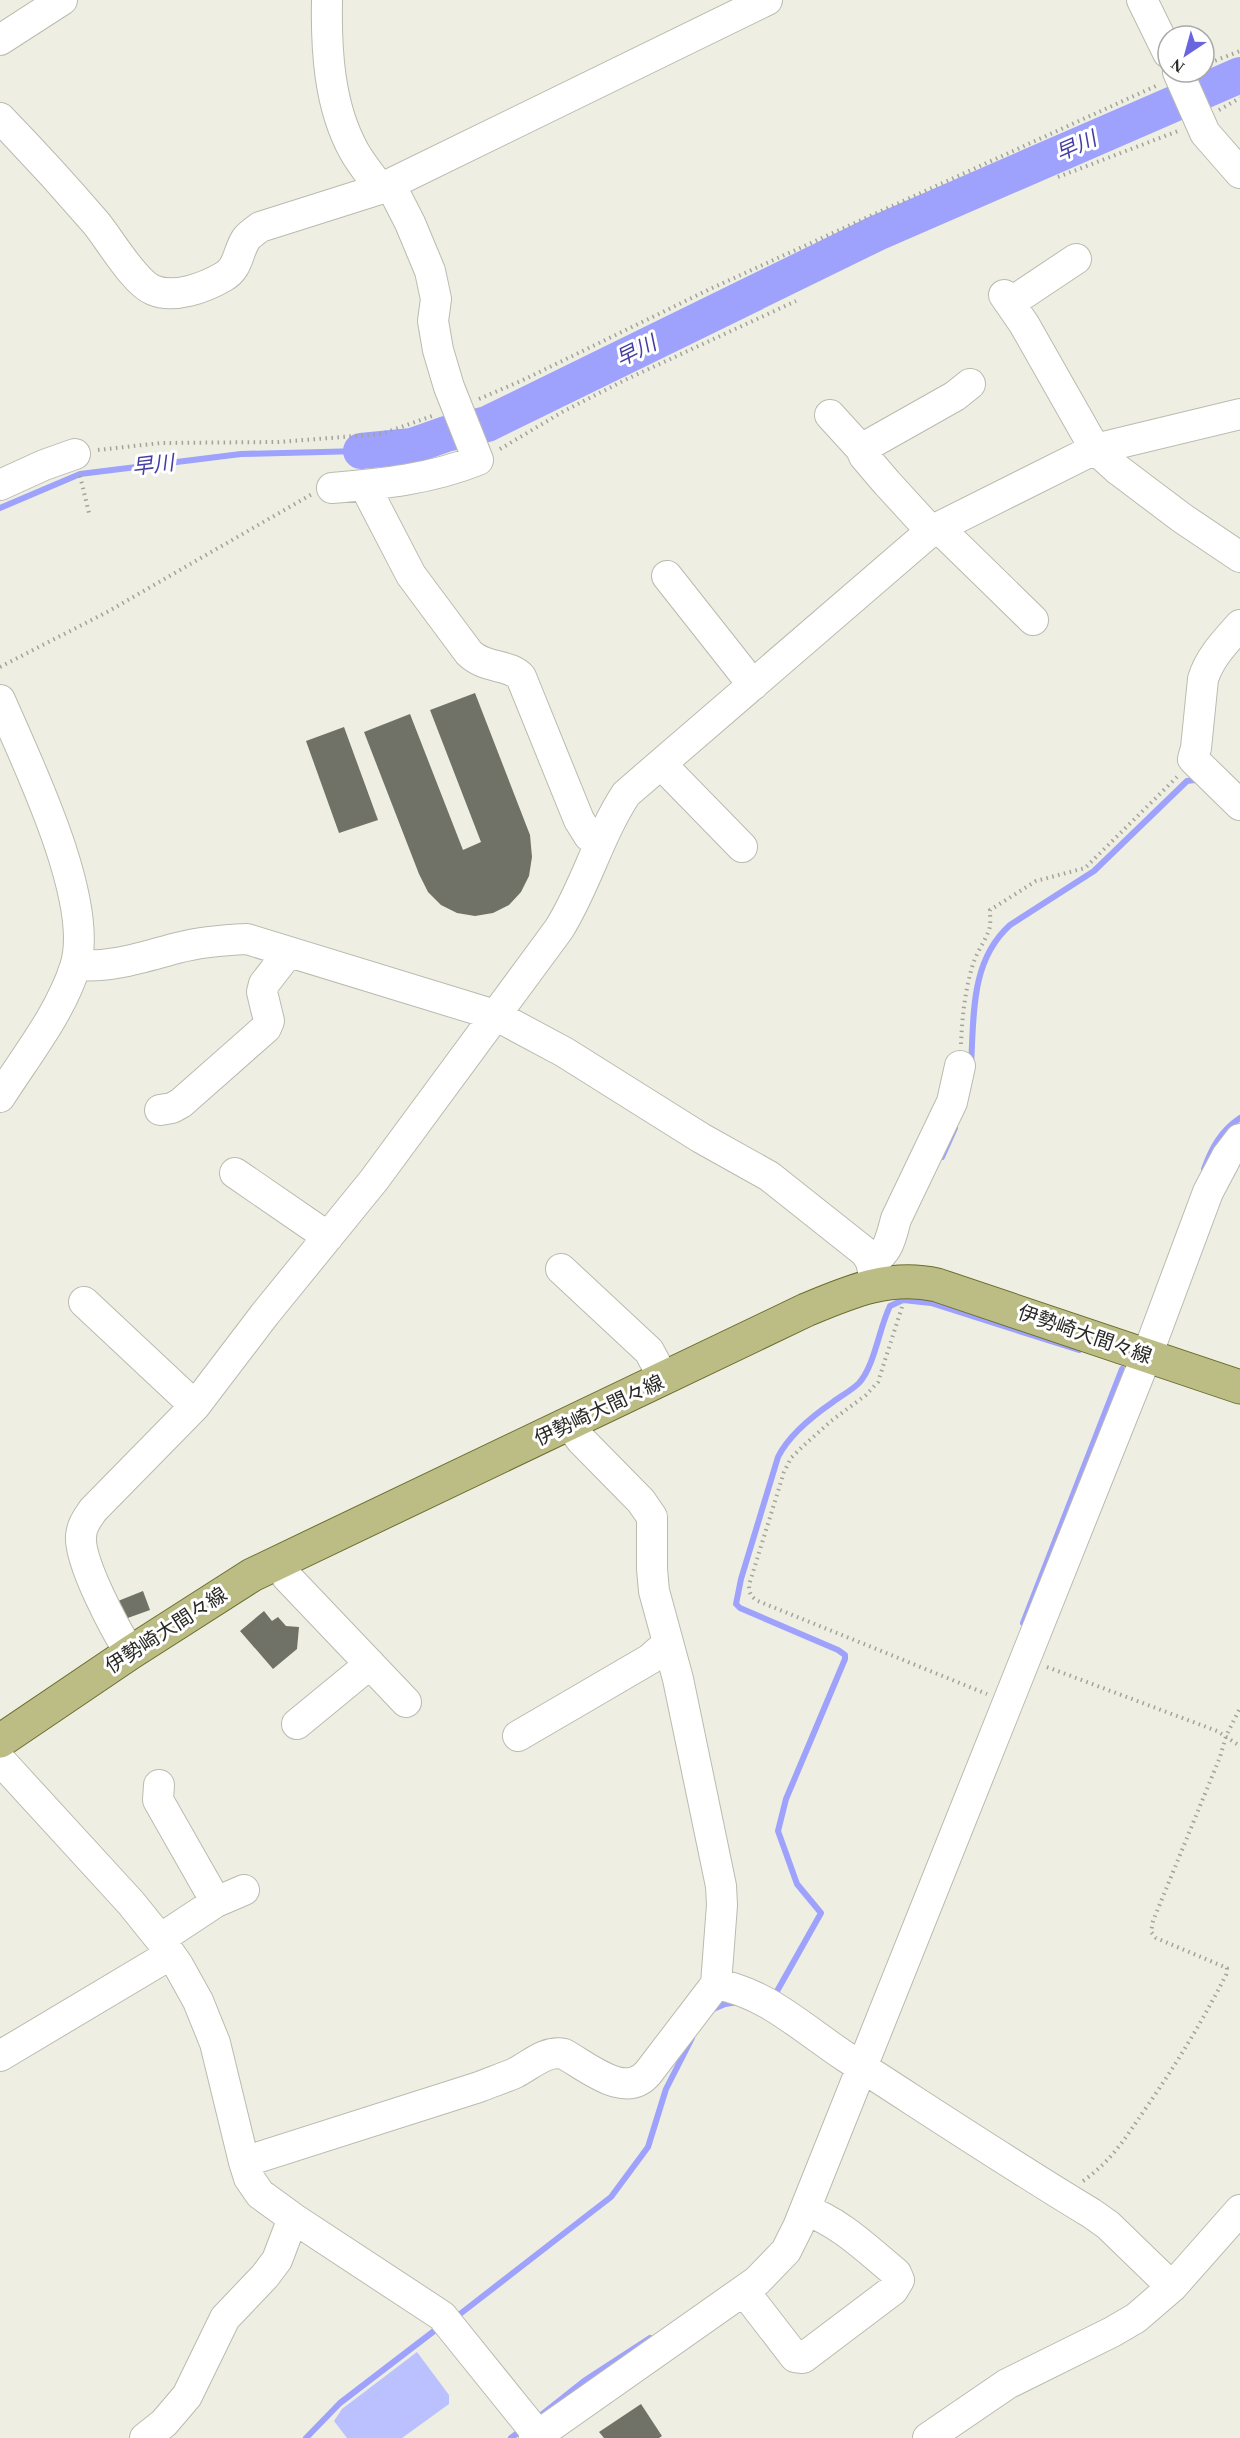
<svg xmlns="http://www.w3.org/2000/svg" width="1240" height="2438" viewBox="0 0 1240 2438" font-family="'Times New Roman','Noto Sans JP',serif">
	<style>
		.green { fill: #bbc0fe }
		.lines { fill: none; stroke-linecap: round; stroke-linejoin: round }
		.stream { stroke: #9ea2fc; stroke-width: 6 }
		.river { stroke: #9ea2fc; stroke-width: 36 }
		.building { fill: #717267 }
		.minor-casing { stroke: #babbaf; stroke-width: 32 }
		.major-casing { stroke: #6b6d2d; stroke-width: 35 }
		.path { stroke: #a2a399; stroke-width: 4; stroke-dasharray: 1.5 4.5; stroke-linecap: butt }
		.minor { stroke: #fff; stroke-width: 30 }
		.major { stroke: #bbbd84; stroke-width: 33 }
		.labels { text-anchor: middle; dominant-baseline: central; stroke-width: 6; stroke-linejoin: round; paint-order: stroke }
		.street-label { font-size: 20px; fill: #292a25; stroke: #fff }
		.water-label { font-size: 21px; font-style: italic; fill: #443da3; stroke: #fff }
	</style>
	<rect width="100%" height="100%" fill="#eeefe2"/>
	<path class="green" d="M417,2352L449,2395V2404L402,2438H347L334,2421L342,2409Z"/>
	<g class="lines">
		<path class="stream" d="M0,508L80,474L241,454L361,451
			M971,1066C974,1016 970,961 1010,925L1094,871L1187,781L1194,780L1200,782
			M942,1157L955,1128
			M1204,1169C1212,1147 1221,1131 1240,1118
			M1023,1623L1122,1369
			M776,1993L821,1913L797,1884L778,1831L786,1799L845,1659V1655L838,1650L740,1608L736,1604L741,1579L778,1457C789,1435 814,1415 833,1402C841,1396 852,1390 859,1383C875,1365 879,1328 890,1306L903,1300L931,1303L1079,1350
			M711,2010L725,2004L738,2002
			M460,2314L611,2197L648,2147L666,2089L692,2038
			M536,2419L584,2381L650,2338
			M306,2438L340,2403L438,2328
			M511,2438L523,2429"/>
		<path class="river" d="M361,451L412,446L446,434L487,424L877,233L1240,75"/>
	</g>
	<path class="building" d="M475,693L530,835L532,857L529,876L521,892L509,905L493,913L475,916L457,913L441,905L428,892L419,874L364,732L410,714L463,850L481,842L430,710Z
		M344,727L378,820L339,833L306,741Z
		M143,1591L150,1610L125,1619L118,1601Z
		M264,1611L272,1621L278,1617L286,1626L299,1627L297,1649L273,1669L240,1631Z
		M641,2404L662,2436L659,2438H604L599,2432Z"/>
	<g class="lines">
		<defs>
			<path id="minor" d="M327,0C326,50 329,106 354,151C361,164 372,176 380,189
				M1142,0L1168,53
				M0,40L62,0
				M1178,72L1205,133L1240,173
				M0,118C33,152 65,187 96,223C110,240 134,282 153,290C174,299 204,288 223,277C239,268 237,253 246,239C250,234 255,231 260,227L380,189L767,0
				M1004,295L1024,324L1095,449L1117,469L1182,518L1240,557
				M1010,303L1076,259
				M830,415L861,449L864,456L887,483L931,531
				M861,449L955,396L970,384
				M0,485L44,465L75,454
				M367,485L370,496L411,575L469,653C485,669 510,664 521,677L579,820L589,836L600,843
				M332,488C382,484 431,479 478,460L449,387L438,350L433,321L436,299L430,271L410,223L390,184
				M941,526L946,535L1033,620
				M667,576L753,685
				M1240,625C1225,642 1210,657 1203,679L1196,748L1193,759L1240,805
				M0,700C27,762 96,903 75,967C60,1014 26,1056 0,1097
				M662,765L742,847
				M76,965C112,968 143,957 177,948C200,942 223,940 247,939L495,1015L564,1052L701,1138L769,1176L866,1253L871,1262L876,1284
				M160,1110L172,1108L181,1103L266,1028L269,1021L262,992L264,984L288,953
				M235,1173L328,1237
				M871,1262C889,1253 891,1237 896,1219L952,1102L960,1066
				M561,1269L649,1351L664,1379
				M84,1302L195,1406
				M280,1561L287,1577L406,1702
				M130,1653C115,1629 79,1562 81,1536C82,1525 87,1519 93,1510L195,1406L265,1314L374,1180L559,929C586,886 598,837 626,794L931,531L1095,449L1240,414
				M297,1724L370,1664
				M518,1736L650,1659L659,1651L669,1647
				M0,1760L131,1903L160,1939L178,1965L198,2001L215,2043L244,2162L249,2178L260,2194L293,2218L442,2316L538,2435
				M159,1785L158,1800L216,1902
				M160,1939L216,1902L244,1890
				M716,1984C767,1993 803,2029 846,2057C927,2109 1008,2163 1091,2213L1108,2225L1172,2287
				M0,2056L161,1960L172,1957
				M244,2162L479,2087C491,2082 504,2078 515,2073C531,2065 545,2050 564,2054C588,2067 625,2100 648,2073L716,1984L722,1905L721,1886L678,1679L654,1591L652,1569V1517L641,1501L581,1440L570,1425
				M744,2291L795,2357L803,2358L893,2290L899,2280L896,2273C868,2250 840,2222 805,2210
				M145,2438L164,2423L187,2396L225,2318L265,2276L277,2260L293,2218
				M534,2438L757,2281L786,2251L798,2227L1152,1342L1208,1192L1227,1156L1240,1139
				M928,2438L1007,2384L1112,2332L1136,2318L1172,2287L1240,2210"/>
			<path id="major" d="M0,1741L130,1653L252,1575L806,1310C849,1292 890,1274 937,1285L1240,1387"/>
		</defs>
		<use href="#minor" class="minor-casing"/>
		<use href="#major" class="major-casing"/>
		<path class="path" d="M1204,65L1240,51
			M1219,110L1240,98
			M1058,177L1178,131
			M479,399L523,380L710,289L1158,85
			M500,449L564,411L627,379L796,301
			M98,450L161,443L279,442L381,434L435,415
			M80,476L89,513
			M0,667L109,611L312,494
			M961,1044C962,1018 965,990 973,964C977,952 985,941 989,930C991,924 990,916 990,910L1036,881L1085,868L1177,777
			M902,1307L878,1382L866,1395L831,1421L802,1447L791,1458L784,1472L749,1585C749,1593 751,1597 758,1601L987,1694
			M1047,1667L1217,1731L1240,1746
			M1083,2181C1114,2159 1127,2135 1148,2105C1177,2063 1203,2020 1226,1975L1227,1968L1156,1938L1151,1932L1153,1921L1220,1757L1226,1736L1240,1708"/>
		<use href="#minor" class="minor"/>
		<use href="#major" class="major"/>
	</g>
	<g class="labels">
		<g class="street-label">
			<text transform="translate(1085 1334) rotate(19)">伊勢崎大間々線</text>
			<text transform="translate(599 1410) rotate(-25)">伊勢崎大間々線</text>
			<text transform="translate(166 1630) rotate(-33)">伊勢崎大間々線</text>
		</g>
		<g class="water-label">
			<text transform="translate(1076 146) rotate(-24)">早川</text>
			<text transform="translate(636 351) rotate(-26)">早川</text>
			<text transform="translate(153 465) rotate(-7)">早川</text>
		</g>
	</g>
	<g transform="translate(1186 54) rotate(216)"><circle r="28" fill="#ffffff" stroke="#a9aaa8" stroke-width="1.5"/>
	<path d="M0-4.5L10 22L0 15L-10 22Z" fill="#6965de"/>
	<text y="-9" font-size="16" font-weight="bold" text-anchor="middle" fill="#292a25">N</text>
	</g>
</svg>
